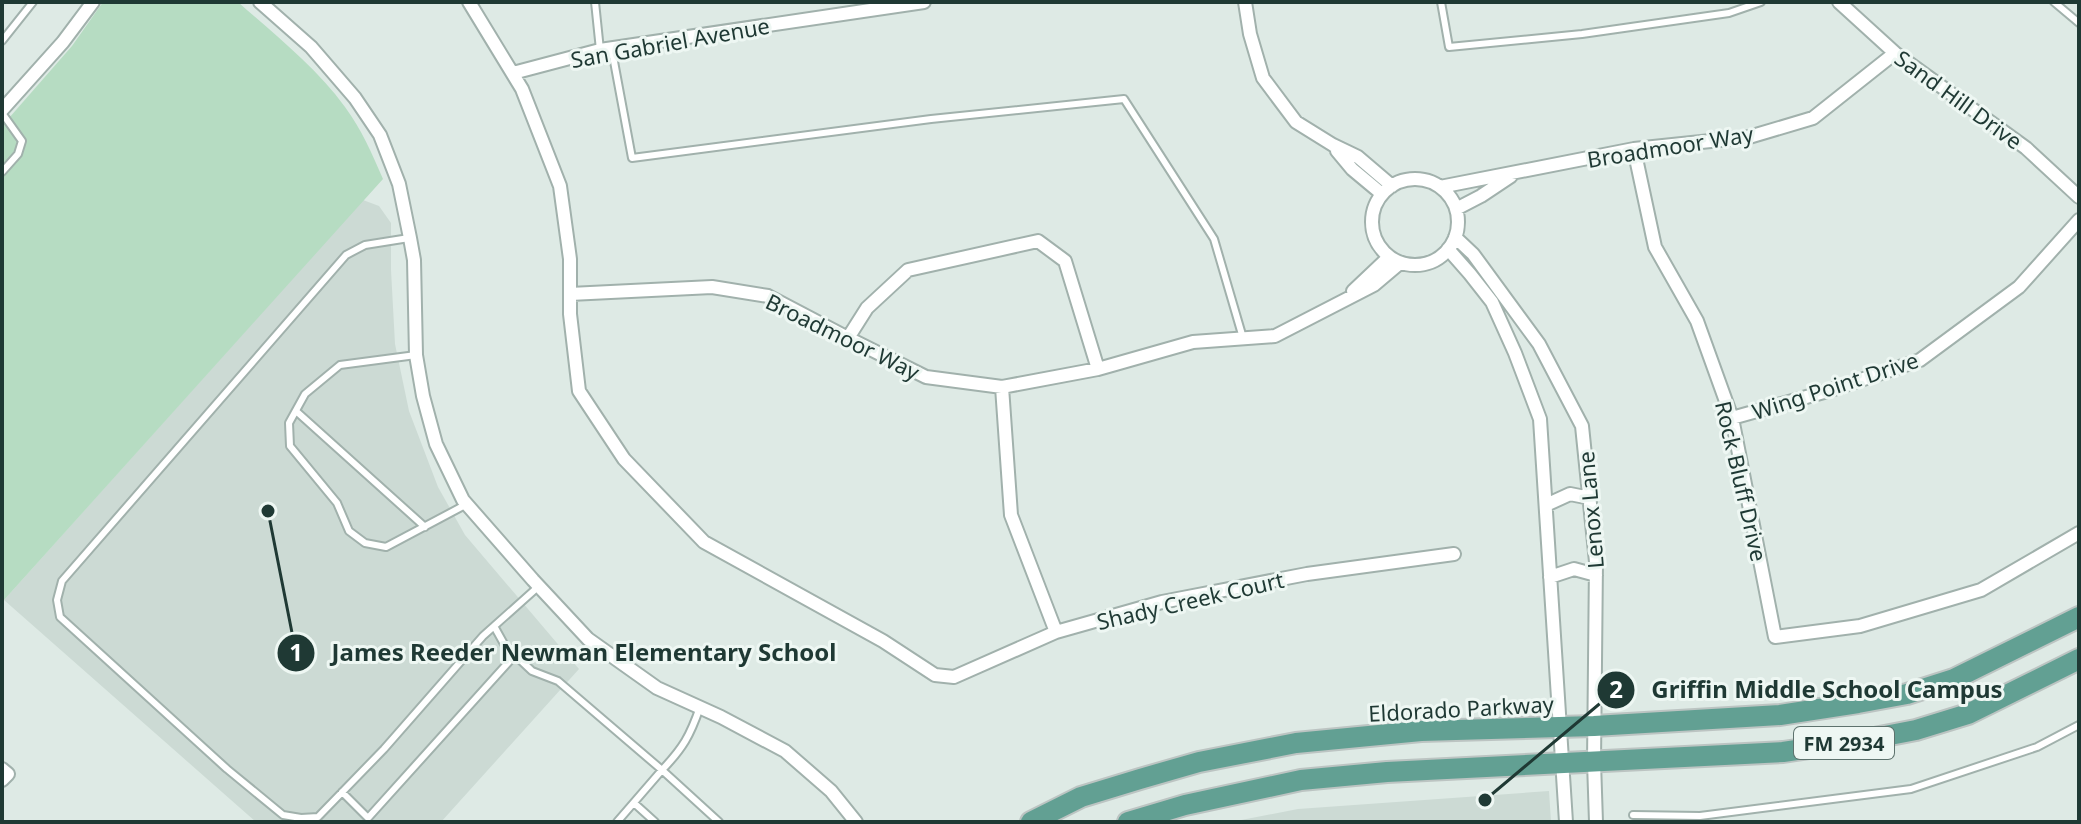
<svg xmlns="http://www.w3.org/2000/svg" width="2081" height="824" viewBox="0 0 2081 824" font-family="'Noto Sans',sans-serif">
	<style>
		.built { fill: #ccdad4 }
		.green { fill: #b6dcc2 }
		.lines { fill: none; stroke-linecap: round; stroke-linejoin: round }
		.service-casing { stroke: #a1b1ac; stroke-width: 10 }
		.minor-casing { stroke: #a1b1ac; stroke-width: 16 }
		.primary-casing { stroke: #bcc4c2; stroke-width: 24 }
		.service { stroke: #fff; stroke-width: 6 }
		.minor { stroke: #fff; stroke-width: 12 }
		.primary { stroke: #62a093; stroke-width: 20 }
		.labels { text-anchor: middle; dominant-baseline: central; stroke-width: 6; stroke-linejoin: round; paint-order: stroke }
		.shield { fill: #eef7f3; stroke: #5d726d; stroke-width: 2 }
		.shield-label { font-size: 20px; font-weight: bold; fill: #1f3934 }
		.street-label { font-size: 22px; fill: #1f3934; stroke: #eef7f3 }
		.leader { fill: none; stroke: #1f3934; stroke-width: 3 }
		.callout-dot { fill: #1f3934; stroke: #eef7f3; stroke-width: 3 }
		.mark-label { font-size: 24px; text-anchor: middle; font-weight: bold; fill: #fff }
		.callout-label { font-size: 24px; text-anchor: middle; font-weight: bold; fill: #1f3934; stroke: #eef7f3; stroke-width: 6; stroke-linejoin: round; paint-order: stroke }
	</style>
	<rect width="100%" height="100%" fill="#deeae5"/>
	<path class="built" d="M363,200L379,206L391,223V270L395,344L409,411L438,487L465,535L579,669L441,822H256L4,600Z
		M1549,791L1551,822H1231L1298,809Z"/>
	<path class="green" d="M103,2H238C275,35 316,67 345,107C362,130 372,154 383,179L4,600L2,598V126L72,46Z"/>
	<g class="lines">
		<defs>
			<path id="service" d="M595,2L600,50L613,56L632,158L931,119L1124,99L1214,239L1243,338
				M1441,2L1449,47L1582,34L1729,13L1761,2
				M2054,2L2079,23
				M2,41L33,2
				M2,113L22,141L18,154L2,172
				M409,238L365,245L346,255L62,581L57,600L60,617L227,769L283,815L301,818L318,817L384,749L483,636L539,586
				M416,355L340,365L305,394L289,423L290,446L337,503L349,531L365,543L386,547L467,504
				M296,411L425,527
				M515,655L532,671L558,681L662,770L617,822
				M700,707C690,736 683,748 662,770L719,822
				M342,792L368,818L515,655L504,644L494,626
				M634,803L655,822
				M1633,815L1700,816L1911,789L2037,747L2079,725"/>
			<path id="minor" d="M260,2L311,47L355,98L380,135L399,184L410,238L414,260L416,355L423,396L436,444L463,500L533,580L588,639L657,688L721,717L785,751L831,791L856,822
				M469,2L522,89L560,186L570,259V314L579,391L624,459L704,542L883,641L935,675L954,677L1056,632L1162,602L1307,574L1454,554
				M1245,2L1250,34L1263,78L1296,122L1333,145L1358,157L1392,186
				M1839,2L1895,53L2026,148L2079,197
				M513,73L600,50L924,2
				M2,110L63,42L93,2
				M1634,149L1655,247L1697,321L1732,418L1775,637L1860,626L1981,590L2079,533
				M1337,151L1352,169L1382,194
				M1372 222a43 43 0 1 1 86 0a43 43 0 1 1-86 0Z
				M1440,187L1634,149L1749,137L1813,118L1895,53
				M1456,209L1481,196L1511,176
				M1455,237L1473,254L1539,344L1582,426L1596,562L1594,762L1596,822
				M1448,249L1470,274L1492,302L1515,353L1540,419L1566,822
				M1353,291L1389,257
				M570,294L712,287L768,296L848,338L926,377L1002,387L1098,369L1193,342L1275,336L1374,285L1400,263
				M848,338L867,308L908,270L1038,241L1065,261L1098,369
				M1002,387L1011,515L1056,632
				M1732,418L1831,390L1920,360L2019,287L2079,220
				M1546,505L1570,494L1590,498
				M1550,577L1574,569L1596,575
				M2,769L8,774L2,780"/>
			<path id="primary" d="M1031,822L1081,797L1140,779L1199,762L1296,743L1421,731L1594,726L1780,715L1858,703L1907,694L1954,679L2079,617
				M1128,822L1185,805L1301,780L1387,772L1783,752L1864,740L1916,730L1968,714L2079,659"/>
		</defs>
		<use href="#service" class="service-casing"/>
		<use href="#minor" class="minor-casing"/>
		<use href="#primary" class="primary-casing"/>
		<use href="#service" class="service"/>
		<use href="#minor" class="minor"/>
		<use href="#primary" class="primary"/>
	</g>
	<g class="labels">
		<rect class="shield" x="1794" y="727" width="100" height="32" rx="6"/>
		<g class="shield-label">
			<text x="1844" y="743">FM 2934</text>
		</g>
		<g class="street-label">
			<text transform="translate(670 42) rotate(-10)">San Gabriel Avenue</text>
			<text transform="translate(1959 99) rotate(36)">Sand Hill Drive</text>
			<text transform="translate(1670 146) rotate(-9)">Broadmoor Way</text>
			<text transform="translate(843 336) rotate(26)">Broadmoor Way</text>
			<text transform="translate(1835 385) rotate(-18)">Wing Point Drive</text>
			<text transform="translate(1742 481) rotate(77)">Rock Bluff Drive</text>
			<text transform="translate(1590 510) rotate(-95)">Lenox Lane</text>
			<text transform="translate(1190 600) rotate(-13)">Shady Creek Court</text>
			<text transform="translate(1461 708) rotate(-3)">Eldorado Parkway</text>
		</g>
	</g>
	<path class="leader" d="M268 511L296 653M1485 800L1616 690"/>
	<g class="callout-dot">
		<circle cx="268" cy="511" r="8"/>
		<circle cx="1485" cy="800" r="8"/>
		<circle cx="296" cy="653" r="20"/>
		<circle cx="1616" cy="690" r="20"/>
	</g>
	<g class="mark-label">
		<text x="296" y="661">1</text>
		<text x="1616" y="698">2</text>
	</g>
	<g class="callout-label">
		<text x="584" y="661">James Reeder Newman Elementary School</text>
		<text x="1827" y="698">Griffin Middle School Campus</text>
	</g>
	<rect width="2081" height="824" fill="none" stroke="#1f3934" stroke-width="8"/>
</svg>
